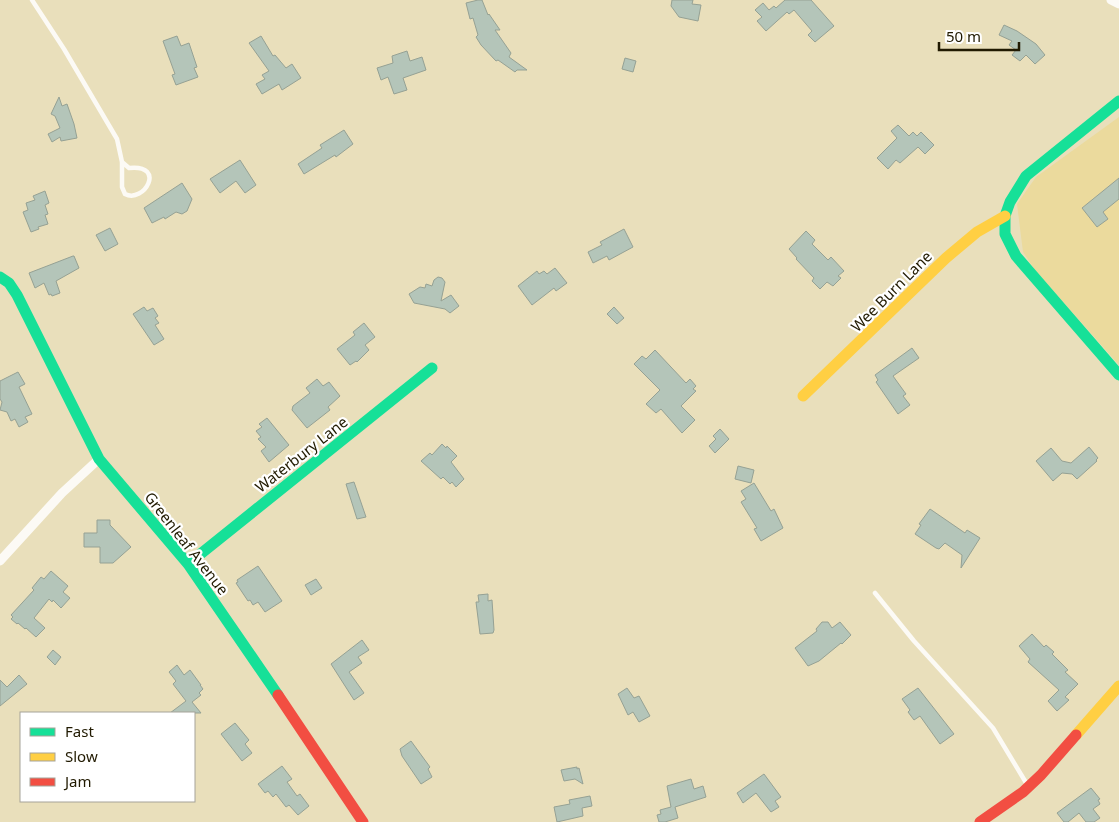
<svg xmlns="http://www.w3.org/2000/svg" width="1119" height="822" viewBox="0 0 1119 822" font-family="'Noto Sans',sans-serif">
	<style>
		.green { fill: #ebda9d }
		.building { fill: #b4c5b9; stroke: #95a194 }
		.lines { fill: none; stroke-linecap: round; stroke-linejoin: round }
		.lane { stroke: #fcfaf5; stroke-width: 4.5 }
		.street { stroke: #fcfaf5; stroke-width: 9 }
		.fast { stroke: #16e098; stroke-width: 11 }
		.slow { stroke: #ffcf43; stroke-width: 11 }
		.jam { stroke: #f24e42; stroke-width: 11 }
		.labels { text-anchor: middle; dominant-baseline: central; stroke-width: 4.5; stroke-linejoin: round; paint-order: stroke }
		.street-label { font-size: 15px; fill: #211a01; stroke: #fff }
	</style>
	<rect width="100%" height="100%" fill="#e9dfbb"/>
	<path class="green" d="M1119,117V365L1035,270L1023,252L1017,204L1036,177Z"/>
	<path class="building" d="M478,0H482L488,15L489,14L500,30H495L511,53L509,57L527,70H517L515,72L498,60L496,61L481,45L476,37L478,35L473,18L470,19L466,3Z
		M672,0H693L692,4L701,5L698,21L679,17L671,6Z
		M785,0H811L834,26L815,42L808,35L812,31L794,10L789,14L787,12L766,31L757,21L762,17L755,10L763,3L769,10L774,6L776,8Z
		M1004,25L1017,31L1036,44L1045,55L1035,64L1026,55L1020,61L1012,55L1016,50L1009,45L1012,41L999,35Z
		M177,36L181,46L189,43L197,67L194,68L198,77L176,85L172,75L175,74L163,41Z
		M261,36L273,56L275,55L286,68L292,64L301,78L282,90L279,84L262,94L256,84L265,79L262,75L269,71L249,43Z
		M407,51L410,61L422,57L426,70L403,78L407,90L394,94L388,77L381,80L377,68L393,63L392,56Z
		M625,58L636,61L633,72L622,69Z
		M59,97L62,106L67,104L74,124L77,138L61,141L60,137L52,142L48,134L60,128L55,116L51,114Z
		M898,125L909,136L913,132L917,136L921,132L934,145L925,154L918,147L900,163L896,160L888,169L877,158L897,138L891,131Z
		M344,130L353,144L336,157L335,155L304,174L298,164L322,148L320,145Z
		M240,160L256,185L245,193L236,181L220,193L210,179Z
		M1119,178V199L1103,212L1108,219L1097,227L1082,208Z
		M182,183L192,199L187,211L182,214L176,212L165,219L164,217L152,223L144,208Z
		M45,191L49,203L45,205L48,214L45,215L48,224L38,227L39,229L31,232L23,212L28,210L26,203L35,200L33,196Z
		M110,228L118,244L105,251L96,235Z
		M624,229L633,247L609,260L607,256L593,263L588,252L602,245L600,242Z
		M806,231L815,240L812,244L828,260L831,257L844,271L838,276L841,278L833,286L827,282L820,289L812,281L814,278L796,259L797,258L789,249Z
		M73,256H74L79,268L56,281L60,293L52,296L51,294L49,295L44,283L35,288L29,273Z
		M555,268L567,283L556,291L554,288L532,305L518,286L537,271L539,274L544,271L547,274Z
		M438,277L442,278L445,282L441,301L451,295L459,306L450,313L445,309L414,303L409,294L420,287L425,288L426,284L432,286L434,280Z
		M144,307L147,311L153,308L158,316L155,318L159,323L155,325L164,339L154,345L133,314Z
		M614,307L624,318L617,324L607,314Z
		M364,323L375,337L365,345L369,350L357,362L356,361L350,365L337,349L355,335L353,332Z
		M912,348L919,358L893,376L906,394L903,396L910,405L898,414L876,382L878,380L875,375Z
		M655,350L686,383L690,379L696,386L693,389L696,391L681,406L695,420L682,433L661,409L656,413L646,404L660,390L634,364L642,356L646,359Z
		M18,372L25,384L19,387L32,414L25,417L28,422L19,427L15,419L11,421L7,412L0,410L2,402L0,399V381Z
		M317,379L323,386L329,382L340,396L328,407L330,410L307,428L292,410L293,406L310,393L306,388Z
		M267,418L289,445L269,462L261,451L266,447L258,439L261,437L256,431L262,427L259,424Z
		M720,429L729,439L715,453L709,446L716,439L713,436Z
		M442,444L446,448L447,446L457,456L451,462L464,479L456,487L452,482L450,484L443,477L441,479L421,461L430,453L432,455Z
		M1089,447L1098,458L1096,460L1097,461L1077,479L1072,474L1062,473L1053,481L1036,461L1051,448L1062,461L1071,463Z
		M738,466L754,470L751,483L735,479Z
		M354,482L366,517L357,519L346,484Z
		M754,483L771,511L774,509L783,528L761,541L754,529L757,528L741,502L746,499L741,491Z
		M930,509L965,533L967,530L980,538L961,568L962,555L945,543L939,549L936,548L915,534L921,525L919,524Z
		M97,520H110V525L131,547L113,563H100V547H84V533H97Z
		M258,566L282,601L265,612L258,602L253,605L250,600L248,601L236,583L238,582L237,580Z
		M51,571L68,586L63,592L70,598L61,608L53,600L52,602L49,599L34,618L45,628L36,637L26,628L25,629L18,623L17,624L11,619L13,617L11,615L34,590L32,588L41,577L44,579Z
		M316,579L322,588L311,595L305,585Z
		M488,594V601L492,600L494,630L493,633L480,634L476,602H479L478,595Z
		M822,622H828L832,628L840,622L851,635L842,644L841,643L819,661L808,666L795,648L817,631L816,629Z
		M1032,634L1044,647L1046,645L1054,652L1052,654L1068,670L1065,672L1078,684L1065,697L1069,700L1057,711L1048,701L1059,690L1028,662L1030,659L1019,646Z
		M362,640L369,650L358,657L362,663L349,672L364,693L354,700L331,664Z
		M53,650L61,657L55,665L47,657Z
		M177,665L184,675L190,670L201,685H200L203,689L199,693L201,695L192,702L201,713H170L186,701L173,684L176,681L169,672Z
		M19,675L27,684L0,706V680L7,687Z
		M627,688L634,698L639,696L650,716L639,722L633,712L628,715L618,694Z
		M918,688L954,734L940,744L920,716L914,720L908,712L910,710L902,699Z
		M235,723L249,740L245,744L252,753L242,761L221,734Z
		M411,741L430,767L428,769L432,777L421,784L402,756L400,749Z
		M282,766L292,779L287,782L297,796L300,794L309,806L298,815L289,805L286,807L276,794L273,797L268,791L265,793L258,784Z
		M577,767V769L579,768L583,784L575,779L564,781L561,770Z
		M764,774L781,797L775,801L779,807L771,812L756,793L743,803L737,793Z
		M691,779L694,789L703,786L706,797L675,807L678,818L665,822H659L657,815L661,814L660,810L671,807L667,786Z
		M1091,788L1100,799L1098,800L1100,804L1093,809L1100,818L1094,822H1086L1079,813L1068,822H1064L1057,813Z
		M590,796L592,806L582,808L583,816L557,822L554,807L570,804L569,800Z"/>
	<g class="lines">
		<path class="lane" d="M32,0L64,49L117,139L122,162V187L125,194C144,204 167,164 129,168L122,162
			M875,593L914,641L993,728L1028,786"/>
		<path class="street" d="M1111,0L1119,4
			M0,561L62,493L99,459"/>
		<path class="fast" d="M1119,101L1026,176L1010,202L1005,216V234L1016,256L1119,375
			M0,277L9,283L17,295L99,459L188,564L278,695
			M188,564L432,368"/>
		<path class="slow" d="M803,396L946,258L977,232L1005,216
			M1076,735L1119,686"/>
		<path class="jam" d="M278,695L363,822
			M980,822L1023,792L1041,775L1076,735"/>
	</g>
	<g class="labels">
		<g class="street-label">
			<text transform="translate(891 291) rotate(-45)">Wee Burn Lane</text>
			<text transform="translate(301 454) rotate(-38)">Waterbury Lane</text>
			<text transform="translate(187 543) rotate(52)">Greenleaf Avenue</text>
		</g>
	</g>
	<rect x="20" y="712" width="175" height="90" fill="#ffffff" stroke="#a6a399"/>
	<rect x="30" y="728" width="25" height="8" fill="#16e098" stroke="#a6a399"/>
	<text x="65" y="737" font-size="15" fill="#211a01">Fast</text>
	<rect x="30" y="753" width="25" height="8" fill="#ffcf43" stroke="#a6a399"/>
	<text x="65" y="762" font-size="15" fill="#211a01">Slow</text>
	<rect x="30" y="778" width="25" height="8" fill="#f24e42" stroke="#a6a399"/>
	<text x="65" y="787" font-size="15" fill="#211a01">Jam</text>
	<path d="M939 42v8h80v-8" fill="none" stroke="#211a01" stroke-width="2.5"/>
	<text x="946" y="42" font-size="15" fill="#211a01" stroke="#ffffff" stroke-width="4" paint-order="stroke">50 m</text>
</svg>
